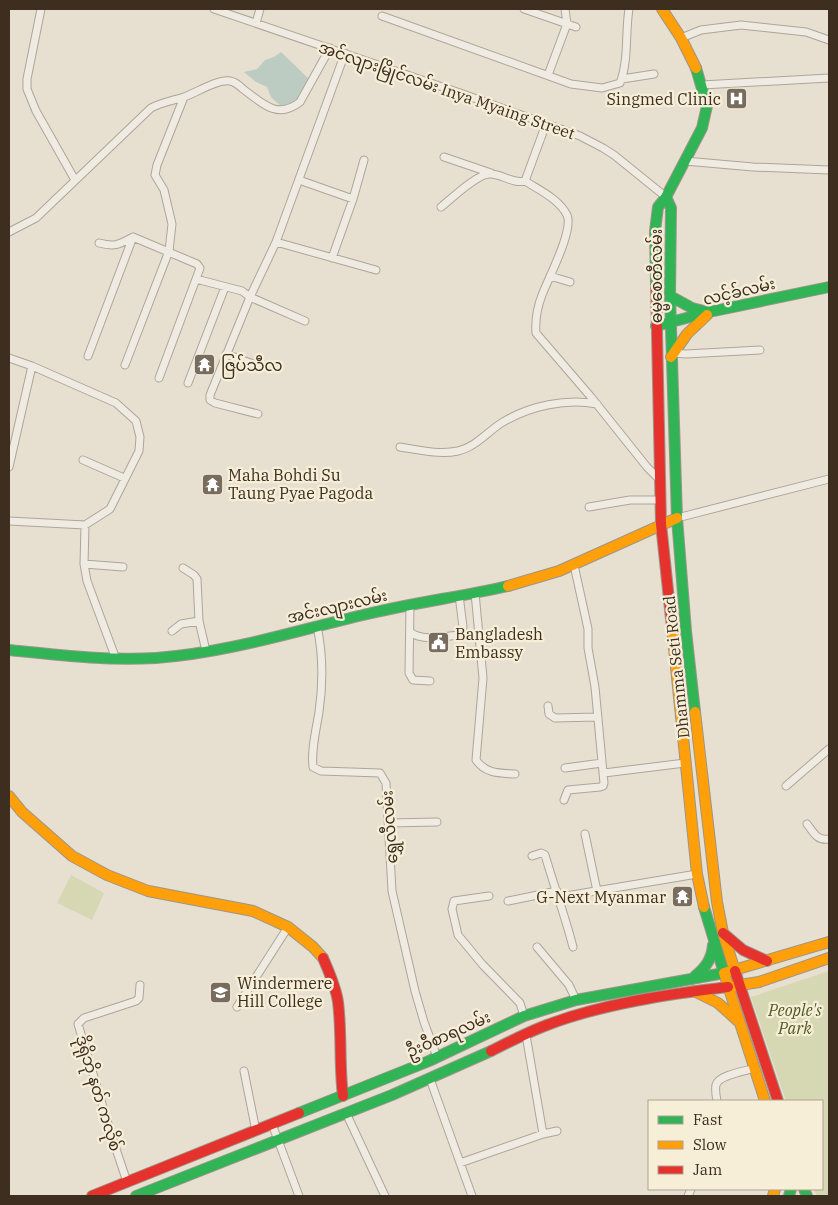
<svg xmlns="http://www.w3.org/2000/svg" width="838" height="1205" viewBox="0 0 838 1205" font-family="'IBM Plex Serif','Noto Sans Myanmar',serif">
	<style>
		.green { fill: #d6d7b3 }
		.water { fill: #bcccc2 }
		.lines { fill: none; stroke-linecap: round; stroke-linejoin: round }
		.street-casing { stroke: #ada599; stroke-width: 9 }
		.fast-casing { stroke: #9c958a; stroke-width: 12 }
		.slow-casing { stroke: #9c958a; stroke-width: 12 }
		.jam-casing { stroke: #9c958a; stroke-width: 12 }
		.street { stroke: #efebe3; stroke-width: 7 }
		.fast { stroke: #30b455; stroke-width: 10 }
		.slow { stroke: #ff9f0a; stroke-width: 10 }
		.jam { stroke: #e5322d; stroke-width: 10 }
		.labels { text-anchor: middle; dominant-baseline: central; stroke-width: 4.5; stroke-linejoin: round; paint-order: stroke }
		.street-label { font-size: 16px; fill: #3d2e20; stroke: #f7eed8 }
		.poi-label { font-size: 16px; fill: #3d2e20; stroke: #f7eed8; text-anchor: start }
		.park-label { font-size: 16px; font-style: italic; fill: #4d5a26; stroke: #f7eed8 }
	</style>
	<rect width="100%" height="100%" fill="#e7e0d1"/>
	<path class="green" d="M71,875L104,893L92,920L57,903Z
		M829,971V1196H817L814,1189H822V1101H786L751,997Z"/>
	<path class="water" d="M281,52L310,80L298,98L283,108L271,97L267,87L256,82L244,72L257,69L265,60L274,57Z"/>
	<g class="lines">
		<defs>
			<path id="street" d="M41,9L27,79V89L36,111L75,180
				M214,9L460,93L580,136L603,148L614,155L666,197
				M524,9L576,27
				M382,16L571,84L602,88L620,83C629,60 625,33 629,9
				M256,23L260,9
				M681,38L701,30L741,25L806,32L829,40
				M548,75L567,24L565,9
				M622,79L654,74
				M702,85L829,78
				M444,157L491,173
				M685,161L753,167L829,170
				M299,180L353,199
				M525,181C539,190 559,199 567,215C574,230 548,279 542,295C537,308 535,320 536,333L591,397L647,467L659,479
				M441,207C451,199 478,173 490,174C503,174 512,184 525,181L546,124
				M9,232L36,218L151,108C162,102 172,101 184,97C196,93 217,79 230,81C235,82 240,86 243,89C262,103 277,120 300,102L330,48
				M276,242L376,270
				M99,243C115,247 118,245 133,237L197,264L200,268L196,279L242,291L250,297L305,321
				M332,258L353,199L364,160
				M550,276L570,282
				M673,353L686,354L760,350
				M226,354L261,367
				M88,356L133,237
				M9,358L32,366L116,403L136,421L140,437L139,451L110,509L85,525L9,521
				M125,365L169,251L172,224L164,190L155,175L157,165L184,97
				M159,378L196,279
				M188,383L225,287
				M258,414L215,403L210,400V395L250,297L276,242L345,53
				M400,447C419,450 439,455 458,451C476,447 488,431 503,422C530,406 566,398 597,404
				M83,460L124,478
				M9,467L32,366
				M589,507L630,500H660
				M677,518L829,479
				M85,525L84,564L87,581L116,659
				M84,564L123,567
				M183,568L194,575L197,579L199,621L206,651
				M475,593L483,678L476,760C486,774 499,773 515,774
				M410,604L409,673L413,680L430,681
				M317,626C323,654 323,684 319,712C316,731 311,749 313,767L321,771L380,773L386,783L392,891L415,991L424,1022L437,1057
				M172,631L181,624L199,621
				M410,632C423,642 444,636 459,635L463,627L459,595
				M548,706L549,714L555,718L597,717
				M565,768L602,763
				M604,773L685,763
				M786,786L829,749
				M564,800L568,790L600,787L603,786L604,783L595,687L588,648V629L574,565
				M389,823L437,822
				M807,824C814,833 817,841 829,839
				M585,834L597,891
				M532,856L541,853L545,855C554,886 565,916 573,947
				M489,896L454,901L452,909L458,935L482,964L520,1003L524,1016
				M560,897L697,874
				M508,901L557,891
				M537,947L569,985L576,1000
				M237,1007L288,927
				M526,1035L543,1134
				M244,1071L256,1131
				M430,1079L472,1196
				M717,1101C716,1096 715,1090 716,1085C718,1075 746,1071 755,1068
				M346,1113L385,1196
				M272,1124L299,1196
				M460,1163L543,1134L557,1131
				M127,1182L112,1137L78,1024L84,1018L136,1001L139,998L140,985
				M688,1196L691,1189"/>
			<path id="fast" d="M666,197L671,208L670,296L677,518L686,631L695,712
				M656,285L655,231L658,207L666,197L702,128L707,106L696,68
				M670,296L692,308L708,312
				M656,326L709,312L829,287
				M9,650C58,655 107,661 156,658C227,653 295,631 363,615C411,603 460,597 508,586
				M695,976C706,968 712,959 713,945
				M299,1113L429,1061L524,1016L576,1000L724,973L704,907
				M804,1189L807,1196
				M136,1196L392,1095L491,1051
				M789,1196L791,1189"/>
			<path id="slow" d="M662,9L681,38L696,68
				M671,357L687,334L707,315
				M508,586L559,571L677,518
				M672,628L697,874L704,907
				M695,712L717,902L723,933L735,971
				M9,796L22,812L72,856L107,875L148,891L253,911L288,927L313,947L323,958
				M734,986L759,982L829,958
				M694,991L718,1003L738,1021
				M765,1101L724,973L829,942
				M773,1196L775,1189"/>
			<path id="jam" d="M656,285L661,524L672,628
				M723,933L743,950L767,961
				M323,958C329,972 336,987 338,1002C342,1033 339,1065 343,1096
				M735,971L778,1101
				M491,1051C509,1042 528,1032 547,1025C602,1004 669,994 728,987
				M92,1196L299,1113"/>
		</defs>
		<use href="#street" class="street-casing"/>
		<use href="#fast" class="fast-casing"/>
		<use href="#slow" class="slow-casing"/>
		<use href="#jam" class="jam-casing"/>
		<use href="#street" class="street"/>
		<use href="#fast" class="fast"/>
		<use href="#slow" class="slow"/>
		<use href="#jam" class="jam"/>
	</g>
	<defs>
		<symbol id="hospital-square" viewBox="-11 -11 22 22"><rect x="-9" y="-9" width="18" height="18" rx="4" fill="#786c5e" stroke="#f7eed8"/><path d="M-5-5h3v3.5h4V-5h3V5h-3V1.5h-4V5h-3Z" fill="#fff"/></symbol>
		<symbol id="temple-square" viewBox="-11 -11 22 22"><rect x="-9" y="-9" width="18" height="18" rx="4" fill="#786c5e" stroke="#f7eed8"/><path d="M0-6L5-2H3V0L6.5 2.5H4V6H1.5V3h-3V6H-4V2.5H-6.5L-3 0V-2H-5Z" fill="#fff"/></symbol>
		<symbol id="civic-square" viewBox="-11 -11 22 22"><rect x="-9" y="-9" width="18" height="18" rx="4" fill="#786c5e" stroke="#f7eed8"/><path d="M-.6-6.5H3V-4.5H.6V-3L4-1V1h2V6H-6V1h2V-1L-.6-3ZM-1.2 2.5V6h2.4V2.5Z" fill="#fff"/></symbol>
		<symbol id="university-square" viewBox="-11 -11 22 22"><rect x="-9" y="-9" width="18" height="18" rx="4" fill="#786c5e" stroke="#f7eed8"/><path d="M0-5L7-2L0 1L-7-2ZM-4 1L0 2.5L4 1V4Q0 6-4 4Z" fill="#fff"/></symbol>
	</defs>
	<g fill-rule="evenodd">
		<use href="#hospital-square" x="724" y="86" width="25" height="25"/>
		<use href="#temple-square" x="192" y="352" width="25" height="25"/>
		<use href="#temple-square" x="200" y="472" width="25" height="25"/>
		<use href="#civic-square" x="426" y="630" width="25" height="25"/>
		<use href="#temple-square" x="670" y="884" width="25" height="25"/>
		<use href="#university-square" x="208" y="980" width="25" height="25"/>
	</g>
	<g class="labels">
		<g class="street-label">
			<text transform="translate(447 90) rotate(19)">အင်လျားမြိုင်လမ်း Inya Myaing Street</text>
			<text transform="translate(656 276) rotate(-90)">ဓမ္မစေတီလမ်း</text>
			<text transform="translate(739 291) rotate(-13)">လင့်ခ်လမ်း</text>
			<text transform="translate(337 606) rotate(-13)">အင်းလျားလမ်း</text>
			<text transform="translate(676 667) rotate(-96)">Dhamma Seti Road</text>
			<text transform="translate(389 827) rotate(-94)">ရွှေလီလမ်း</text>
			<text transform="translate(448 1034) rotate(-24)">ဦးဝီစာရလမ်း</text>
			<text transform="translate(99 1093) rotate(73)">ဒိုရိုဘို နတ် ကလိုစ်</text>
		</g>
		<g class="poi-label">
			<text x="721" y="99" text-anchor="end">Singmed Clinic</text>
			<text x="221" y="365">ဇြပ်သီလ</text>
			<text x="228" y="475">Maha Bohdi Su<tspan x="228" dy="18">Taung Pyae Pagoda</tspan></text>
			<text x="455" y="634">Bangladesh<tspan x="455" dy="18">Embassy</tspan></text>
			<text x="666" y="897" text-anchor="end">G-Next Myanmar</text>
			<text x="237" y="983">Windermere<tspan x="237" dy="18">Hill College</tspan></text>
		</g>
		<g class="park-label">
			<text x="795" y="1010">People's<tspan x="795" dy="18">Park</tspan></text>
		</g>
	</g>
	<rect width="838" height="1205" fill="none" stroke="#3d2e20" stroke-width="20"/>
	<rect x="648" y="1100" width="175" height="90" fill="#f7eed8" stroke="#ada18e"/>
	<rect x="658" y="1116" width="25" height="8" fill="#30b455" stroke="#ada18e"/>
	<text x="693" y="1125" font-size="15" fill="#3d2e20">Fast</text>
	<rect x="658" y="1141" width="25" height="8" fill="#ff9f0a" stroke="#ada18e"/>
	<text x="693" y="1150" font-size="15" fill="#3d2e20">Slow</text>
	<rect x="658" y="1166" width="25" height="8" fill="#e5322d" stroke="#ada18e"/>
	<text x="693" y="1175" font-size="15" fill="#3d2e20">Jam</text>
</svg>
